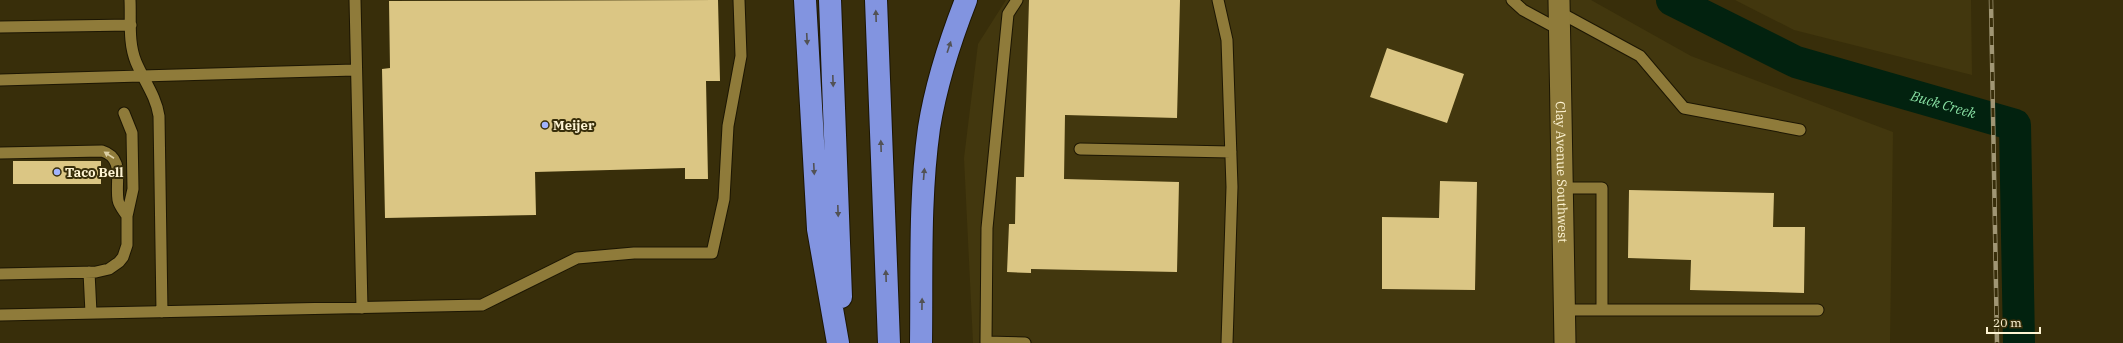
<svg xmlns="http://www.w3.org/2000/svg" width="2123" height="343" viewBox="0 0 2123 343" font-family="'IBM Plex Serif',serif">
	<style>
		.built { fill: #42370e }
		.lines { fill: none; stroke-linecap: round; stroke-linejoin: round }
		.river { stroke: #02220f; stroke-width: 32 }
		.building { fill: #dbc684 }
		.lane-casing { stroke: #1c1603; stroke-width: 13 }
		.street-casing { stroke: #1c1603; stroke-width: 23 }
		.highway-casing { stroke: #1c1603; stroke-width: 24 }
		.lane { stroke: #8f7b3a; stroke-width: 11 }
		.street { stroke: #8f7b3a; stroke-width: 21 }
		.highway { stroke: #8294e0; stroke-width: 22 }
		.rail-casing { stroke: #a09674; stroke-width: 4.5 }
		.rail { stroke: #382e0a; stroke-width: 3; stroke-dasharray: 9; stroke-linecap: butt }
		.oneway { fill: #525255 }
		.oneway2 { fill: #ddd0a5 }
		.poi-dot { fill: #a1b3fd; stroke: #382e0a; stroke-width: 1.5 }
		.labels { text-anchor: middle; dominant-baseline: central; stroke-width: 4; stroke-linejoin: round; paint-order: stroke }
		.poi-label { font-size: 13px; font-weight: bold; fill: #fef4d3; stroke: #382e0a; text-anchor: start }
		.street-label { font-size: 13px; fill: #fef4d3; stroke: #382e0a }
		.water-label { font-size: 14px; font-style: italic; fill: #88dfa3; stroke: #382e0a }
	</style>
	<rect width="100%" height="100%" fill="#382e0a"/>
	<path class="built" d="M1006,0H1591L1691,56L1893,132L1890,343H973L964,158L978,44Z
		M1735,0H1971L1972,75L1794,30Z"/>
	<g class="lines">
		<path class="river" id="s1" d="M1672,0L1796,62L2015,125L2019,343"/>
	</g>
	<path class="building" d="M718,0L720,81H706L708,179H685V168L535,172L536,215L385,218L382,69L390,68L389,1Z
		M1029,0H1180L1177,118L1065,115L1064,179L1179,182L1177,272L1031,269V273L1007,272L1009,224H1015L1016,177H1024Z
		M1387,48L1464,74L1447,123L1370,97Z
		M13,161H101V184H13Z
		M1440,181L1477,182L1475,290L1382,289V217L1439,218Z
		M1629,190L1774,193L1773,227H1805L1804,293L1690,290L1691,260L1628,258Z"/>
	<g class="lines">
		<defs>
			<path id="lane" d="M130,0C131,20 128,43 136,62C144,81 156,96 159,116L162,312
				M355,0L362,308
				M1017,0L1008,14L987,228L986,342L1025,343
				M1218,0L1227,40L1232,187L1227,343
				M1512,0L1523,10L1560,30
				M1559,12L1640,56L1684,108L1800,130
				M0,27L131,25
				M0,80L355,70
				M1080,149L1231,152
				M0,153L102,151C125,158 115,181 118,200C119,206 124,211 127,216
				M1562,188H1602V310
				M89,272L91,313
				M0,274L96,272L109,269L119,262L123,257L127,245V216L133,189L132,133L124,113
				M1564,310H1818
				M0,315L482,305L577,258L634,253H712L724,199L728,126L741,56L739,0"/>
			<g id="street">
				<path id="s2" d="M1559,0L1565,343"/>
			</g>
			<path id="highway" d="M805,0L818,229L838,343
				M830,0L841,297
				M876,0L889,343
				M921,343C922,272 919,199 929,128C936,84 950,41 966,0"/>
		</defs>
		<use href="#lane" class="lane-casing"/>
		<use href="#street" class="street-casing"/>
		<use href="#highway" class="highway-casing"/>
		<use href="#lane" class="lane"/>
		<use href="#street" class="street"/>
		<use href="#highway" class="highway"/>
		<defs>
			<path id="rail" d="M1991,0L1997,343"/>
		</defs>
		<use href="#rail" class="rail-casing"/>
		<use href="#rail" class="rail"/>
	</g>
	<defs><path id="oneway-solid" d="M-6-.8H1V-3.2L6.5 0L1 3.2V.8H-6Z"/></defs>
	<g class="oneway">
		<use href="#oneway-solid" transform="translate(876 16) rotate(-92)"/>
		<use href="#oneway-solid" transform="translate(807 39) rotate(87)"/>
		<use href="#oneway-solid" transform="translate(949 47) rotate(-72)"/>
		<use href="#oneway-solid" transform="translate(833 81) rotate(88)"/>
		<use href="#oneway-solid" transform="translate(881 146) rotate(-92)"/>
		<use href="#oneway-solid" transform="translate(814 169) rotate(87)"/>
		<use href="#oneway-solid" transform="translate(924 174) rotate(-85)"/>
		<use href="#oneway-solid" transform="translate(838 211) rotate(88)"/>
		<use href="#oneway-solid" transform="translate(886 276) rotate(-92)"/>
		<use href="#oneway-solid" transform="translate(922 304) rotate(-89)"/>
	</g>
	<use class="oneway2" href="#oneway-solid" transform="translate(109 155) rotate(-147)"/>
	<g class="poi-dot">
		<circle cx="545" cy="125" r="4"/>
		<circle cx="57" cy="172" r="4"/>
	</g>
	<g class="labels">
		<g class="poi-label">
			<text x="553" y="125">Meijer</text>
			<text x="65" y="172">Taco Bell</text>
		</g>
		<g class="street-label">
			<text stroke="none"><textPath href="#s2" startOffset="172">Clay Avenue Southwest</textPath></text>
		</g>
		<g class="water-label">
			<text stroke="none"><textPath href="#s1" startOffset="292">Buck Creek</textPath></text>
		</g>
	</g>
	<path d="M1987 327v6h53v-6" fill="none" stroke="#fef4d3" stroke-width="2"/>
	<text x="1993" y="327" font-size="12" fill="#fef4d3" stroke="#382e0a" stroke-width="3" paint-order="stroke">20 m</text>
</svg>
